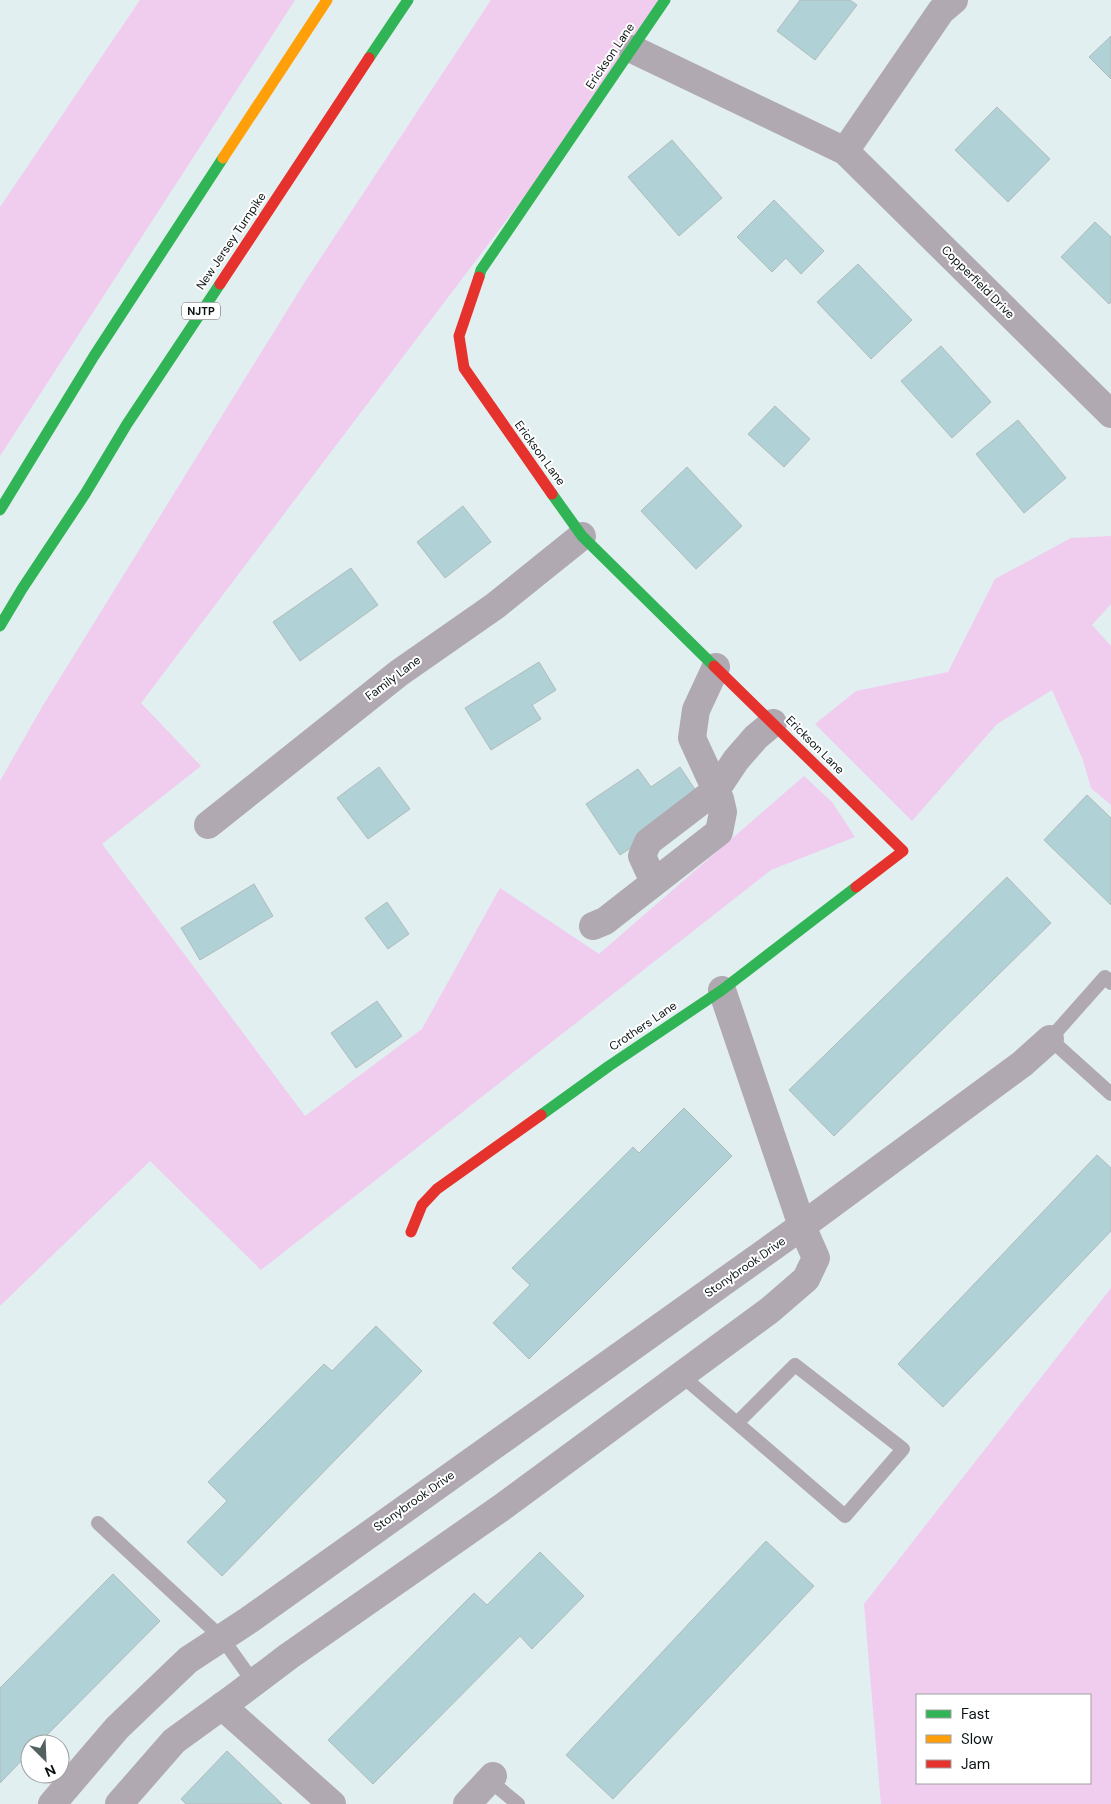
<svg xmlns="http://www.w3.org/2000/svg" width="1111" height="1804" viewBox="0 0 1111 1804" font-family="'DM Sans',sans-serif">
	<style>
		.green { fill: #f0ccee; fill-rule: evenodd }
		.building { fill: #b0d1d5; stroke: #b0bbbc }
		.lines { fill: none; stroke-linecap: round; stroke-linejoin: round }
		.lane { stroke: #b1a9b1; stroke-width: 14 }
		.street { stroke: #b1a9b1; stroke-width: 28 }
		.fast { stroke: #30b455; stroke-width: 11 }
		.slow { stroke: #ff9f0a; stroke-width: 11 }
		.jam { stroke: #e5322d; stroke-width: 11 }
		.labels { text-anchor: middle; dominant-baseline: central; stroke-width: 4; stroke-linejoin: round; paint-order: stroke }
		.shield { fill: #fff; stroke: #545a5a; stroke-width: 1 }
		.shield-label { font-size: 11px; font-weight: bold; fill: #0a1314 }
		.street-label { font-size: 12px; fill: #0a1314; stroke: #fff }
	</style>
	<rect width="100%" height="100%" fill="#e1eff0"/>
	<path class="green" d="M140,0H295L0,456V207Z
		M491,0H660L533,185L141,703L201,766L102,844L305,1116L422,1029L500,888L599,954L804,776L832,802L855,837L771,870L261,1270L150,1161L0,1306V781L42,707L306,280Z
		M1111,536V604L1092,625L1111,646V805L1091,788L1083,760L1052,690L997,724L912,821L815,724L856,691L948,672L995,579L1071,538Z
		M1111,1288V1804H881L864,1604ZM1090,1695V1783H917V1695Z"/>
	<path class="building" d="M800,0H850L857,5L815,60L777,31Z
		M1111,36V79L1089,57Z
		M997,107L1050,159L1008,202L955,150Z
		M672,140L722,198L679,236L628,177Z
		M774,200L824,251L801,274L786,258L772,272L737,237Z
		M1095,222L1111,237V302L1109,304L1061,257Z
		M858,264L912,320L871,359L817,302Z
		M941,346L991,402L952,438L901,381Z
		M775,406L810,439L784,467L748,434Z
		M1018,420L1066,478L1024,513L976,454Z
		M687,467L742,526L696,569L641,511Z
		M463,506L491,542L445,578L417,542Z
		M351,568L378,605L300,661L273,622Z
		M539,662L556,690L532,705L541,719L491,750L465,708Z
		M379,767L410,809L368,839L337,798Z
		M680,767L702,800L620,855L586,804L638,769L651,787Z
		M1087,795L1111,818V905L1044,840Z
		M1007,877L1051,923L834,1136L789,1090Z
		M254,884L273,916L200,960L181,928Z
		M387,902L409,934L388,949L365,918Z
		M377,1001L402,1036L356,1068L331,1033Z
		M684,1108L732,1156L529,1359L493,1323L530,1285L512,1268L633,1147L639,1153Z
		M1097,1155L1111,1168V1231L943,1407L898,1364Z
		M376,1326L422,1371L222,1576L187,1542L227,1501L208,1482L324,1364L332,1371Z
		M766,1541L814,1586L613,1799L566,1755Z
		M540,1552L584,1596L532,1649L520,1636L373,1784L328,1740L474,1593L487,1605Z
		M113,1574L160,1621L38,1744H30V1752L0,1783V1688Z
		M227,1751L282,1804H186L181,1799Z"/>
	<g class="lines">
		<path class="lane" d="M1111,983L1105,977L1050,1039L1111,1094
			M681,1375L845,1516L903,1449L795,1365L737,1423
			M98,1523L222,1638L254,1683
			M489,1780L518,1804"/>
		<path class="street" d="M632,49L845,151L1111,414
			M845,151L941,11L954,0
			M208,825L399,673L495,606L582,536
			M654,882L642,856L648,842L716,790L736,760L756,737L773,723
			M593,926L605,921L719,832L723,812L720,799L692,738L696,710L716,667
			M222,1706L332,1804
			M52,1804L117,1728L188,1660L249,1620L802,1226L1022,1064L1050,1039
			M119,1804L174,1741L236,1696L289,1656L501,1508L770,1310L806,1279L816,1258L802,1226L722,990
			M467,1804L493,1776"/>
		<path class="fast" d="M369,58L408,0
			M479,277L481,270L665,0
			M552,494L582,536L714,666
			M0,510L94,356L223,158
			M0,626L22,589L85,494L127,424L220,284
			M541,1115L609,1066L722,990L856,887"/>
		<path class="slow" d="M223,158L327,0"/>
		<path class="jam" d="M479,277L459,336L464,368L552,494
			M220,284L369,58
			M714,666L903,851L856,887
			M411,1232L422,1205L437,1189L541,1115"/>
	</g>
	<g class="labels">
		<rect class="shield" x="182" y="302.5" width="38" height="17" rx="4"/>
		<g class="shield-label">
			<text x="201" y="311">NJTP</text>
		</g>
		<g class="street-label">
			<text transform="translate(610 56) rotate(-56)">Erickson Lane</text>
			<text transform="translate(231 241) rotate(-56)">New Jersey Turnpike</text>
			<text transform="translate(978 282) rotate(45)">Copperfield Drive</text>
			<text transform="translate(540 453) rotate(54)">Erickson Lane</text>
			<text transform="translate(393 678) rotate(-37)">Family Lane</text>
			<text transform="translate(815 745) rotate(45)">Erickson Lane</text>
			<text transform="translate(643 1026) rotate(-34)">Crothers Lane</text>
			<text transform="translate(745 1267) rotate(-35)">Stonybrook Drive</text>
			<text transform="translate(414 1501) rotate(-35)">Stonybrook Drive</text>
		</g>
	</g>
	<rect x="916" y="1694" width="175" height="90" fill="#ffffff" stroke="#9da1a1"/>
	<rect x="926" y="1710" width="25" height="8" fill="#30b455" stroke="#9da1a1"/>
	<text x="961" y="1719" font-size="15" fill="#0a1314">Fast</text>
	<rect x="926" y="1735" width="25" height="8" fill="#ff9f0a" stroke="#9da1a1"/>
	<text x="961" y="1744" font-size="15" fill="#0a1314">Slow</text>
	<rect x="926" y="1760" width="25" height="8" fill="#e5322d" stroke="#9da1a1"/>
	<text x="961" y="1769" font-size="15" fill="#0a1314">Jam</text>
	<g transform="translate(45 1759) rotate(156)"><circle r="24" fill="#ffffff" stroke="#9da1a1"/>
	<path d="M0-4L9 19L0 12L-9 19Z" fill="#556061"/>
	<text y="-8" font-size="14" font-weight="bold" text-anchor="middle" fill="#0a1314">N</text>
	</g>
</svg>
